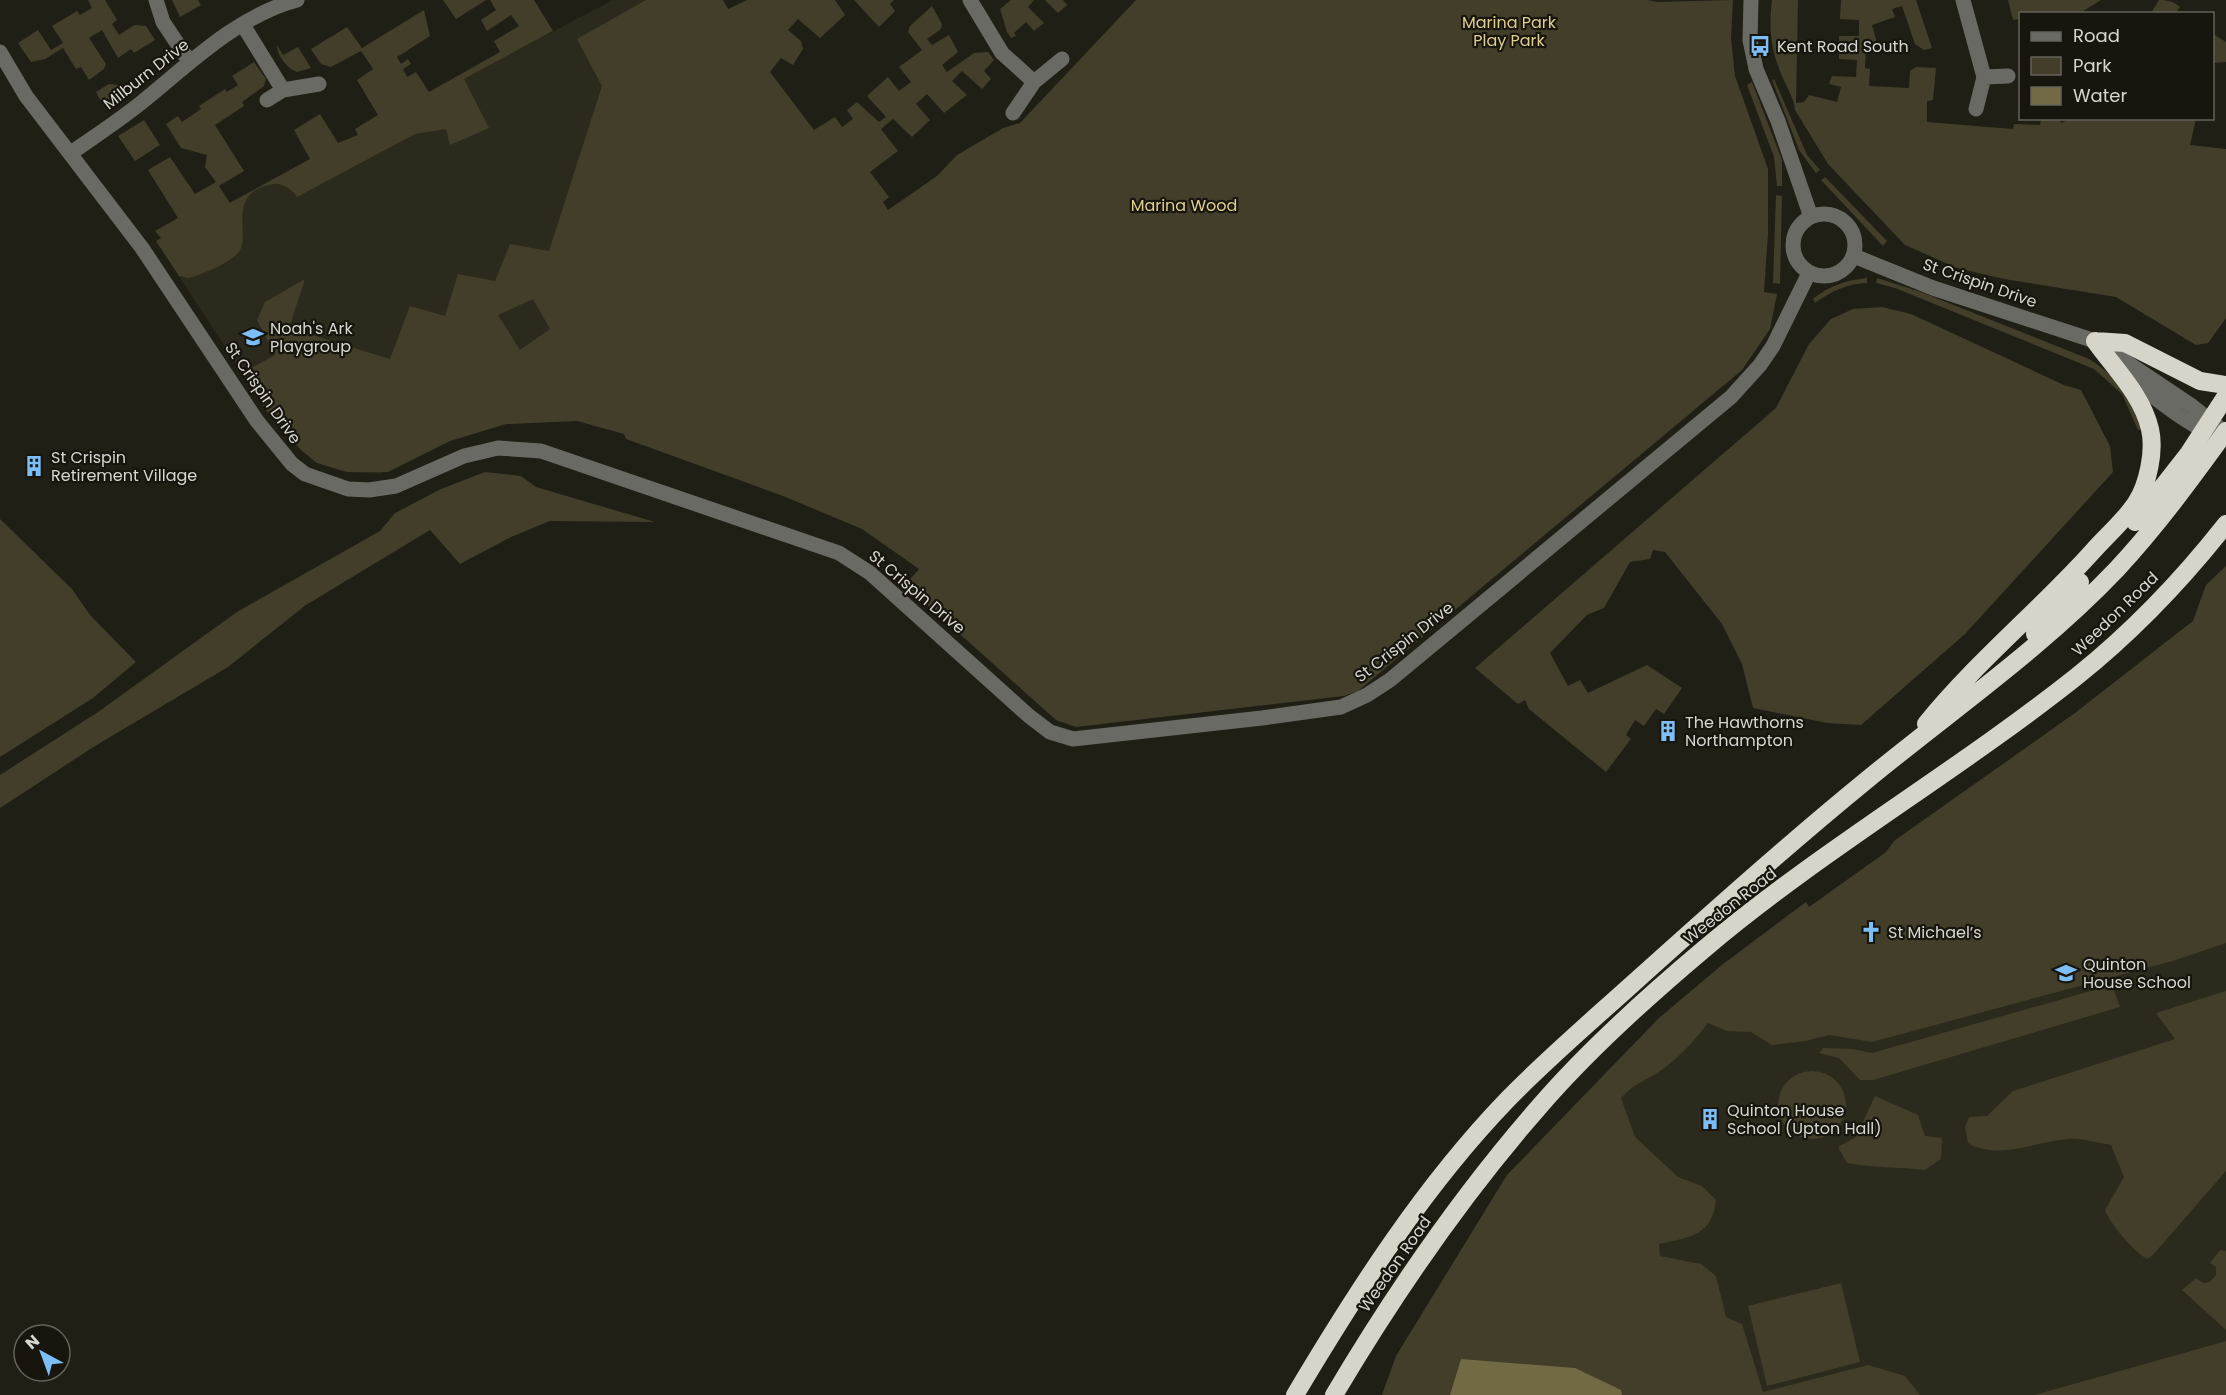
<svg xmlns="http://www.w3.org/2000/svg" width="2226" height="1395" viewBox="0 0 2226 1395" font-family="Poppins,sans-serif">
	<style>
		.built { fill: #2c2a1c }
		.green { fill: #433e29; fill-rule: evenodd }
		.water { fill: #726a44 }
		.lines { fill: none; stroke-linecap: round; stroke-linejoin: round }
		.minor { stroke: #6a6a65; stroke-width: 15 }
		.highway { stroke: #d7d5c9; stroke-width: 18 }
		.labels { text-anchor: middle; dominant-baseline: central; stroke-width: 4.5; stroke-linejoin: round; paint-order: stroke }
		.park-label { font-size: 16px; fill: #ded08f; stroke: #17150d }
		.poi-label { font-size: 16px; fill: #d7d6d0; stroke: #17150d; text-anchor: start }
		.street-label { font-size: 16px; fill: #d7d6d0; stroke: #17150d }
	</style>
	<rect width="100%" height="100%" fill="#201f16"/>
	<path class="built" d="M613,0H713L906,248L577,421L506,424L450,441L380,474L347,472L317,463L302,451L268,413L156,241Z
		M2226,566V1341L2034,1395H1382L1396,1356L1507,1175L1659,1018L1722,965L1806,902L1848,995L1894,841L2075,713L2193,621L2206,585Z"/>
	<path class="green" d="M88,0H105L117,20L112,24L119,35L134,25L146,26L155,40L134,53L131,49L118,58L102,30L89,38L106,64L104,69L89,80L81,67L76,69L63,48L45,59L31,62L18,43L38,30L51,50L63,43L52,26L77,11L80,15L92,8Z
		M172,0H198L201,5L180,17Z
		M443,0H486L456,19Z
		M490,0H534L553,31L464,79L489,128L450,145L446,129L415,134L297,197C292,190 287,186 278,184C274,183 269,185 265,186C226,197 253,240 237,254C227,264 209,271 196,276L189,278L179,276L156,241L161,238L155,231L178,218L148,170L170,157L195,194L216,182L205,167L207,155L181,148L166,124L178,116L182,122L201,109L199,106L225,89L227,92L238,85L232,76L254,62L266,79L264,86L242,102L244,106L215,125L244,171L219,186L230,203L310,159L294,130L320,114L338,143L358,135L355,129L378,115L357,80L373,69L361,51L331,67L321,64L311,49L347,27L362,48L424,10L430,36L397,57L401,64L408,59L411,64L403,69L407,77L416,72L429,92L500,52L494,41L519,26L511,15L487,31L481,20L496,10Z
		M646,0H723L728,9L747,0H835L845,15L820,38L798,19L788,30L801,41L803,49L793,65L781,58L770,72L814,130L835,117L842,127L853,119L847,110L857,102L879,122L886,117L867,96L888,77L899,91L911,82L899,67L922,50L908,32L910,26L932,6L942,24L941,29L927,39L932,45L949,35L958,52L942,65L947,72L974,53L988,52L994,60L984,71L991,79L982,89L962,71L952,81L967,95L944,113L927,94L916,104L930,120L912,137L893,119L881,129L898,151L870,172L889,197L883,202L888,210L937,176L957,155L1003,128L1020,123L1136,0H1648L1657,2L1733,0L1731,38L1735,76L1768,169V234L1764,292L1777,294L1770,329L1742,370L1358,691L1344,696L1076,727L1056,720L905,585L919,569L862,529L783,496L626,439L624,434L577,421L506,424L450,441L388,472H347L317,463L302,451L268,413L242,373L275,355L257,320L265,302L305,279L289,328L390,359L410,306L445,316L458,274L495,281L510,244L549,251L602,86L577,39ZM533,299L550,329L520,350L498,315Z
		M854,0H894L890,4L895,11L879,27Z
		M1011,0H1034L1028,7L1044,23L1034,31L1026,22L1014,33L1016,36L1011,38L1007,32L1000,9Z
		M1045,0H1063L1067,5L1058,13Z
		M1772,0H1798L1796,103L1804,102L1809,95L1837,102L1841,87L1829,84L1832,76L1856,77L1857,60L1839,59V36H1859V20L1840,19L1841,0H1916L1932,48L1924,50L1915,44L1902,6L1892,9L1895,17L1872,25L1878,46L1866,44L1865,68L1870,69L1869,86L1909,88L1910,71L1916,67L1936,68L1933,100L1927,101V122L2013,129L2014,124L2040,125L2041,119H2058L2062,123L2069,118L2196,119L2190,145L2226,149V318L2208,343L2196,345L2116,297L2004,279L1957,268L1905,245L1828,164L1795,110C1795,99 1784,83 1780,71C1770,47 1769,25 1772,0Z
		M2008,0H2101L2080,13L2020,14V19L2013,20Z
		M2159,0C2168,0 2173,1 2180,7L2176,13H2151Z
		M2213,34L2226,42V62L2213,63Z
		M277,45L283,55L298,47L311,68L297,72C287,68 277,56 277,45Z
		M1774,79L1807,155L1820,170L1816,173L1799,150L1772,80Z
		M1752,82L1782,160V186H1777L1774,157L1747,85Z
		M109,84L119,85L121,95L103,105L96,92Z
		M144,120L160,145L135,161L118,136Z
		M1825,177L1887,241L1883,246L1821,180Z
		M1776,195L1782,196L1780,284L1773,283Z
		M1867,278V283C1848,283 1830,292 1815,303L1813,299C1828,286 1847,280 1867,278Z
		M1877,278L1921,292L2089,359C2119,378 2132,397 2145,430H2138L2122,394L2094,369L1895,288L1876,283Z
		M1882,307L1911,314L2064,385L2081,390L2110,446L2113,472L1965,634L1861,725L1827,723L1753,708L1742,664L1722,624L1665,552L1653,550L1650,559L1630,562L1604,608L1587,615L1550,653L1568,686L1580,680L1588,693L1647,665L1682,688L1664,714L1656,709L1644,726L1635,720L1626,735L1631,739L1606,772L1529,709L1525,700L1518,704L1475,668L1776,408L1809,344L1831,319L1853,309Z
		M485,472L521,476L536,487L655,522L550,521L511,537L460,564L430,530L306,605L228,667L95,746L0,808V775L98,712L237,612L380,531L395,513L441,489Z
		M0,519L72,589L90,615L136,662L93,698L0,757Z
		M2226,566V943L2176,960L1872,1042L1829,1035L1805,1041L1772,1045L1751,1032L1727,1031L1708,1023C1695,1040 1678,1059 1660,1071C1644,1082 1636,1082 1621,1098L1635,1137L1678,1177L1702,1186L1716,1200C1712,1236 1690,1237 1659,1244L1660,1256L1701,1264L1716,1276L1726,1317L1742,1324L1763,1392L1868,1365L1905,1376L1920,1395H1382L1396,1356L1507,1175L1659,1018L1722,965L1806,902L1809,907L1886,852L1894,841L2075,713L2193,621L2206,585Z
		M2112,985L2120,1007L1873,1080H1860L1839,1058L1819,1053L1823,1048L1853,1049L1872,1053Z
		M2226,991V1171L2152,1256L2147,1259C2133,1251 2111,1225 2105,1210L2124,1177L2111,1145C2098,1143 2082,1138 2069,1139C2036,1141 1999,1161 1968,1143L1965,1127L1969,1117L1987,1116L2013,1091L2175,1039L2156,1013Z
		M1778 1105a34 34 0 1 1 68 0a34 34 0 1 1-68 0Z
		M1875,1096L1918,1115L1925,1136L1942,1138L1941,1159L1925,1170C1899,1167 1873,1168 1847,1163L1838,1147L1856,1137Z
		M2220,1250L2226,1251V1330L2182,1290L2196,1278L2203,1283L2210,1282L2216,1275V1267L2210,1263Z
		M1841,1283L1860,1362L1767,1386L1748,1306Z
		M2226,1341V1395H2034Z"/>
	<path class="water" d="M1461,1359L1575,1368L1621,1390L1622,1395H1450Z"/>
	<g class="lines">
		<path class="minor" d="M156,0L163,22L189,61
			M970,0L1002,53L1034,82
			M1751,0L1750,40L1756,69L1778,121L1811,217
			M1963,0L1984,77L1976,109
			M243,25L283,90
			M0,52L26,96L142,248L257,421L292,464L305,474L348,489L369,490L396,486L464,456L498,448L541,451L839,553L870,573L1029,716L1050,732L1073,739L1262,718L1341,707L1367,695L1390,680L1731,397L1760,365L1773,346L1809,273
			M1984,77L2008,76
			M267,100L283,90L319,84
			M1013,113L1034,82L1062,59
			M71,153C95,136 120,120 142,102C189,64 237,16 297,0
			M1793 245a31 31 0 1 1 62 0a31 31 0 1 1-62 0Z
			M1854,256L1933,288L2095,341L2192,406L2226,433
			M2124,371C2146,392 2186,424 2214,435"/>
		<path class="highway" d="M2095,341L2125,343L2200,381L2226,385
			M2135,522L2189,453L2226,396
			M2035,634L2080,582
			M1926,724C1976,662 2040,610 2093,551C2107,535 2125,520 2136,503C2148,484 2155,451 2150,429C2142,395 2115,369 2095,341
			M1295,1395C1357,1291 1424,1186 1508,1099C1546,1060 1588,1024 1628,988C1707,917 1786,846 1868,779C1952,710 2042,648 2117,569C2157,526 2192,478 2226,431
			M1334,1395C1394,1294 1461,1196 1539,1107C1588,1050 1646,998 1703,950C1821,850 1955,773 2076,677C2131,633 2182,580 2226,524"/>
	</g>
	<defs>
		<symbol id="bus-bare" viewBox="-9 -9 18 18"><path d="M-5-6H5V4H4V6H2V4H-2V6H-4V4H-5ZM-3.5-4V0h7V-4ZM-3.5 1.2v1.5H-2V1.2ZM2 1.2v1.5H3.5V1.2Z" fill="#7dbef9" stroke="#17150d" stroke-width="2.5" paint-order="stroke"/></symbol>
		<symbol id="school-bare" viewBox="-9 -9 18 18"><path d="M0-5L7-2L0 1L-7-2ZM-4 1L0 2.5L4 1V4Q0 6-4 4Z" fill="#7dbef9" stroke="#17150d" stroke-width="2.5" paint-order="stroke"/></symbol>
		<symbol id="building-bare" viewBox="-9 -9 18 18"><path d="M-4-6H4V6H1V3H-1V6H-4ZM-2.5-4.3h1.7v1.8h-1.7ZM.8-4.3h1.7v1.8H.8ZM-2.5-1h1.7V.8h-1.7ZM.8-1h1.7V.8H.8Z" fill="#7dbef9" stroke="#17150d" stroke-width="2.5" paint-order="stroke"/></symbol>
		<symbol id="church-bare" viewBox="-9 -9 18 18"><path d="M-1.2-6h2.4v3.5h3.3v2.4h-3.3V6h-2.4V-.1h-3.3v-2.4h3.3Z" fill="#7dbef9" stroke="#17150d" stroke-width="2.5" paint-order="stroke"/></symbol>
	</defs>
	<g fill-rule="evenodd">
		<use href="#bus-bare" x="1745" y="31" width="30" height="30"/>
		<use href="#school-bare" x="238" y="322" width="30" height="30"/>
		<use href="#building-bare" x="19" y="451" width="30" height="30"/>
		<use href="#building-bare" x="1653" y="716" width="30" height="30"/>
		<use href="#church-bare" x="1856" y="917" width="30" height="30"/>
		<use href="#school-bare" x="2051" y="958" width="30" height="30"/>
		<use href="#building-bare" x="1695" y="1104" width="30" height="30"/>
	</g>
	<g class="labels">
		<g class="park-label">
			<text x="1509" y="22">Marina Park<tspan x="1509" dy="18">Play Park</tspan></text>
			<text x="1184" y="205">Marina Wood</text>
		</g>
		<g class="poi-label">
			<text x="1777" y="46">Kent Road South</text>
			<text x="270" y="328">Noah's Ark<tspan x="270" dy="18">Playgroup</tspan></text>
			<text x="51" y="457">St Crispin<tspan x="51" dy="18">Retirement Village</tspan></text>
			<text x="1685" y="722">The Hawthorns<tspan x="1685" dy="18">Northampton</tspan></text>
			<text x="1888" y="932">St Michael’s</text>
			<text x="2083" y="964">Quinton<tspan x="2083" dy="18">House School</tspan></text>
			<text x="1727" y="1110">Quinton House<tspan x="1727" dy="18">School (Upton Hall)</tspan></text>
		</g>
		<g class="street-label">
			<text transform="translate(146 74) rotate(-38)">Milburn Drive</text>
			<text transform="translate(1980 283) rotate(19)">St Crispin Drive</text>
			<text transform="translate(263 393) rotate(55)">St Crispin Drive</text>
			<text transform="translate(917 592) rotate(40)">St Crispin Drive</text>
			<text transform="translate(2115 614) rotate(-44)">Weedon Road</text>
			<text transform="translate(1404 642) rotate(-38)">St Crispin Drive</text>
			<text transform="translate(1730 906) rotate(-38)">Weedon Road</text>
			<text transform="translate(1395 1264) rotate(-55)">Weedon Road</text>
		</g>
	</g>
	<rect x="2019" y="12" width="195" height="108" fill="#17150d" stroke="#64625b" stroke-width="1.5"/>
	<rect x="2031" y="32" width="30" height="9" fill="#6a6a65" stroke="#64625b" stroke-width="1.5"/>
	<text x="2073" y="42" font-size="18" fill="#d7d6d0">Road</text>
	<rect x="2031" y="57" width="30" height="18" fill="#433e29" stroke="#64625b" stroke-width="1.5"/>
	<text x="2073" y="72" font-size="18" fill="#d7d6d0">Park</text>
	<rect x="2031" y="87" width="30" height="18" fill="#726a44" stroke="#64625b" stroke-width="1.5"/>
	<text x="2073" y="102" font-size="18" fill="#d7d6d0">Water</text>
	<g transform="translate(42 1353) rotate(319)"><circle r="28" fill="#17150d" stroke="#64625b" stroke-width="1.5"/>
	<path d="M0-4.5L10 22L0 15L-10 22Z" fill="#7dbef9"/>
	<text y="-9" font-size="16" font-weight="bold" text-anchor="middle" fill="#d7d6d0">N</text>
	</g>
</svg>
